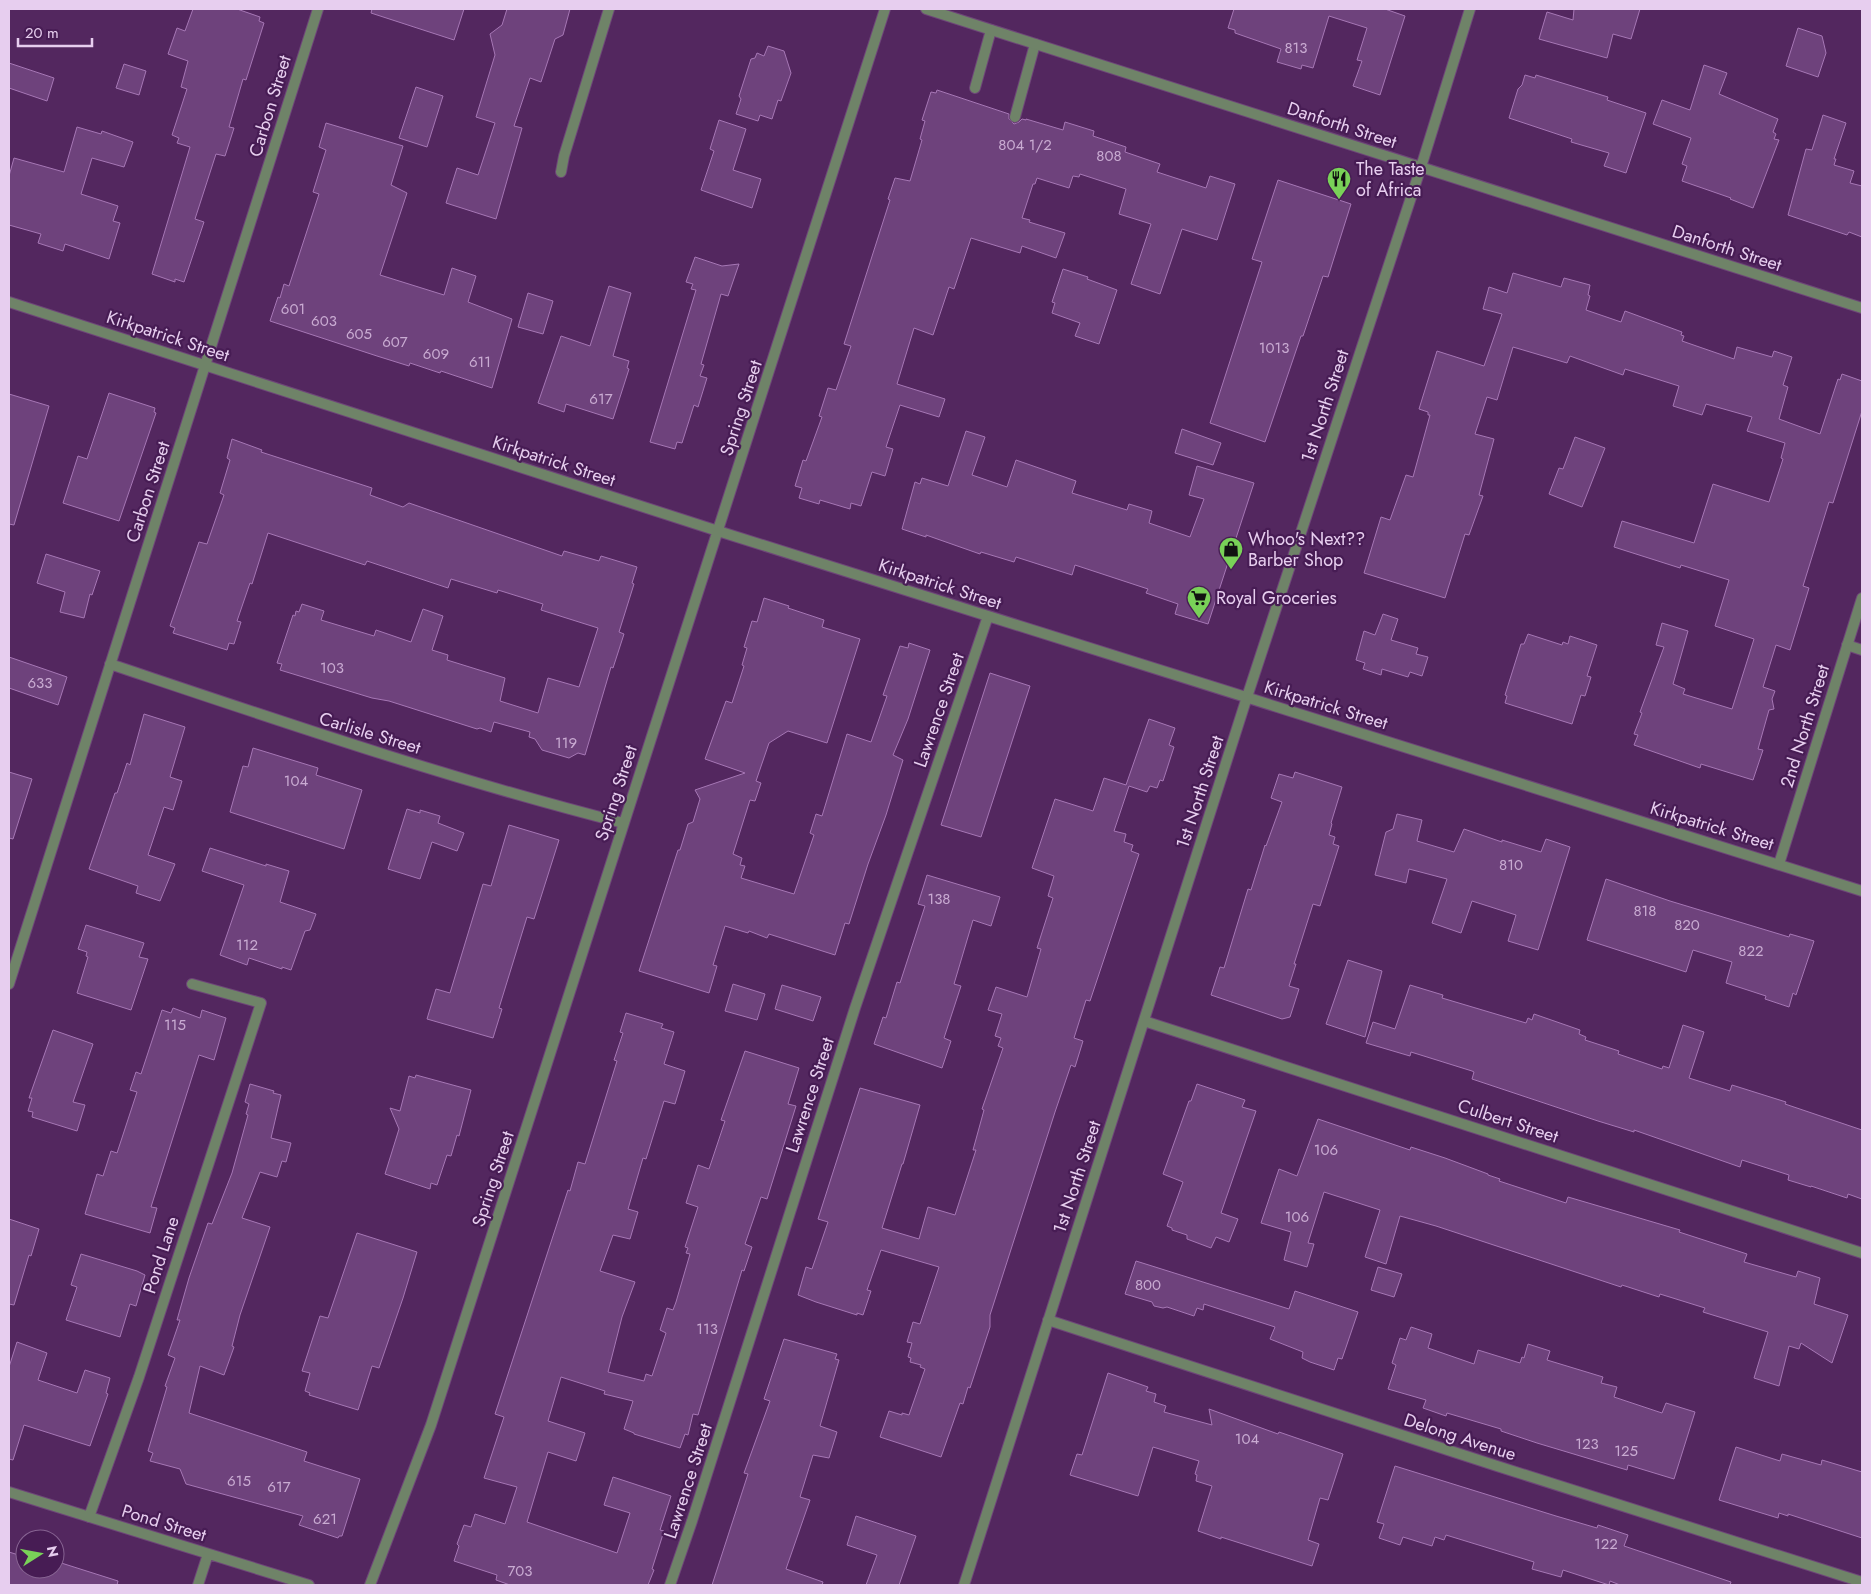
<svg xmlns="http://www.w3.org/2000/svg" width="1871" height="1594" viewBox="0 0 1871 1594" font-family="Jost,sans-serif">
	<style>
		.building { fill: #6e427c; stroke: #a677b5 }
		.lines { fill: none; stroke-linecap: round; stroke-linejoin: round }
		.service-casing { stroke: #6e4579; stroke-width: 12 }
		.minor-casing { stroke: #6e4579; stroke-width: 12 }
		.service { stroke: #6f8368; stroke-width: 10 }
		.minor { stroke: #6f8368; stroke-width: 10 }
		.labels { text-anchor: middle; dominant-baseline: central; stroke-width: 4.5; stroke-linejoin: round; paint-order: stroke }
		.number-label { font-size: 15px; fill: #c9abd2 }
		.street-label { font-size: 18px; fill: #e7ceef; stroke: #471c54 }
		.poi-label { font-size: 18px; fill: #e7ceef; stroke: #471c54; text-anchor: start }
	</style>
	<rect width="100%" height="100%" fill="#53275f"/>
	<path class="building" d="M193,9H237L260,17L259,21L264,23L246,80L243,79L229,127L234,128L225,156L216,154L195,219L204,222L184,282L175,279V282L152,274L190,147L177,143L179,138L172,135L187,89L181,87L188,61L168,54L177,28L185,31Z
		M372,9H464L454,40L371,13Z
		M507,9H570L563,35L555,39L541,82L530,78L514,126L522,128L496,219L446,203L457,168L478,175L495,123L476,117L495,55L490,34L502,25Z
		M1234,9H1385L1405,16L1380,95L1353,86L1362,61L1357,60L1367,28L1329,16L1313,68L1302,65L1301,69L1277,62L1281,49L1235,33V30L1228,28Z
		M1574,9H1640L1631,39L1613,34L1607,58L1539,39L1547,12L1573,20Z
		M1798,28L1822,36L1826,53L1818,77L1786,66Z
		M768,46L784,51L791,73L781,101L778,100L772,119L760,115L758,121L736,114L741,99L739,96L751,59L755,58L757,53L764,56Z
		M9,63L54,78L47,101L9,88Z
		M124,64L146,71L139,95L116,88Z
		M1704,65L1727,73L1719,94L1778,119L1773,132L1776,134L1774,139L1779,140L1753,208L1730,199L1731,198L1682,181L1687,166L1682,164L1691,138L1653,124L1662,100L1690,110Z
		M1525,75L1535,78L1536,75L1608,97L1607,100L1646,113L1626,173L1604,166L1609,153L1571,142L1572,139L1509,118L1518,89L1522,85Z
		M416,87L443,96L427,147L399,138Z
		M937,90L1009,114V119L1014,124L1019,122L1022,119L1026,120V119L1063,130L1065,122L1094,131L1093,136L1126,147L1125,152L1160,164L1157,172L1206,188L1210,176L1235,184L1217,240L1182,229L1160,294L1131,284L1151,224L1119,214L1126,189L1080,174L1079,177L1073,176L1069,188L1037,178L1035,184H1033L1022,218L1030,220L1029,222L1065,233L1056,258L1022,246L1020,253L971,238L954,289L949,287L933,335L914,328L897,384L945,399L939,417L900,405L886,447L893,449L885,476L872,472L861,506L851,503L850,509L820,500L819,504L799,498L802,488L795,486L803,460L806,461L822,417L819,416L828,388L836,390L851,346L844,344L890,200L888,199L895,178L910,181L922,140L920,139L925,121L922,120L931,92L936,93Z
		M1823,115L1846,123L1834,159H1836L1834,165L1854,171L1850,183L1862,186V237L1849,232L1847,235L1788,215L1806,149L1812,150Z
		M719,120L746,129L733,170L761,179L752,208L701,190L714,151L710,149Z
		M326,123L403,146L391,185L407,193L380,275L444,295L452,268L476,276L468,302L512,319L492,388L441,371L440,373L410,363L409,366L377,356L270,321L278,297L280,298L284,284L289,286L319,194L313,192L326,150L319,147Z
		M77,127L101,134L102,131L133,142L124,167L92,158L81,194L118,206L113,221L120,223L109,259L65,244L63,251L38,243L41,234L9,225V176L14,158L64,172Z
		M1278,180L1351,204L1328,277L1323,276L1303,336H1301L1265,442L1210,423L1262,262L1252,259Z
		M695,257L722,266L739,264L728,296L721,294L701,364L704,365L700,376L707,378L698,407L694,405L682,443L677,442L675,449L650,442L696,290L691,289L693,284L686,282Z
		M1063,269L1088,277L1087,279L1117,290L1099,344L1075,336L1080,323L1052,313L1055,303L1052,302Z
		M1513,273L1561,287L1564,278L1590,285L1588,295L1590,296L1586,310L1621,322L1625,311L1682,332L1681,335L1684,336L1682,341L1734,359L1737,347L1772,357L1774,351L1792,357L1783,385L1788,387L1779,419L1820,434L1838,379L1840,380L1842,374L1862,381V411L1833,503L1829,502L1803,586L1809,588L1790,650L1776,645L1763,687L1775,691L1772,699L1774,709L1769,710L1758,749L1763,750L1753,780L1701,764L1700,768L1634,745L1638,735L1634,734L1642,713L1640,712L1664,647L1656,645L1662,623L1688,631L1673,684L1685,689L1683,694L1732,709L1754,639L1715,626L1729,580L1681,565L1680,568L1614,547L1622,521L1694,543L1713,484L1769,502L1783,459L1781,458L1785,443L1747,431L1752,417L1706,404L1702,415L1673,406L1679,386L1625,369L1623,375L1570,356L1567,363L1513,347L1497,400L1487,397L1475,434L1494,439L1479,495L1483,496L1469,535L1465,534L1445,598L1364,573L1381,517L1390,520L1406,475L1413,477L1430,415H1428V412L1419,409L1437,351L1484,366L1502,314L1483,309L1489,287L1507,293Z
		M609,286L631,293L613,356L629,361L627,368L629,369L613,419L566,404L564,412L538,403L561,336L590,346Z
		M528,293L553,301L543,334L518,327Z
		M109,393L155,408L154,412L156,413L119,521L63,503L78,456L87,459Z
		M9,394L49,406L14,525L9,524Z
		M1182,429L1221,443L1213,465L1175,453Z
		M966,431L985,437L972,475L1007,487L1016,460L1076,481L1072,493L1127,510L1129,504L1152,511L1149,523L1190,537L1204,499L1189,495L1197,466L1254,483L1208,624L1175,614L1178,604L1146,593L1148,589L1075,565L1072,575L1016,557L1014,562L981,552L980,554L926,535V537L902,529L915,482L920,484L922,478L948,486Z
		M1575,437L1605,448L1582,507L1549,494L1559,468L1563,469Z
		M232,439L262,450L261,452L372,488L370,495L403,507L409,503L562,556L564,551L599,561L601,556L637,567L632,583L634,584L619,632L624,634L613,668L611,667L585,755L578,753L569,758L542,750L535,739L529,737L530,732L494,722L491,732L480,728L477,729L389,701L372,698L280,670L282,664L277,663L293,615L295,616L296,611L299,612L302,604L324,611L321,620L374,636L376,630L411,642L423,609L443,616L432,650L448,655L447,660L505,678L500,701L538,713L548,678L579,687L598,628L541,610L543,604L498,590L497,593L451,579L448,588L367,561L365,565L268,533L252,584L250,583L237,621L241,622L234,644L229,643L227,650L173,633L175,628L170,626L199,542L207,544L224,495L220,493L230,460L227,458Z
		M46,554L100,571L92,595L90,594L84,618L60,612L65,592L37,583Z
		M764,598L789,606L788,608L824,620L822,627L860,639L827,743L788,731L769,743L756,781L761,783L755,801L750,800L733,854L742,858L740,865L745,866L741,878L794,894L814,835L810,833L816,814L822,816L847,734L871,742L887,696L883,695L900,646L908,648L909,643L930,650L908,719L893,755L903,760L886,815L868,864L849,924L845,923L835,955L769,934L767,938L749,931L748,933L725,926L713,965L717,966L709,993L639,971L678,850H680L688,824L693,822L700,799L695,790L745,773L705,759L726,701L732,703L744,666L742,665L747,648L744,647L752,621L757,622Z
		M1383,614L1398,619L1391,640L1418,648L1416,654L1428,657L1422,676L1410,672L1408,677L1382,669L1381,675L1363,669L1365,663L1356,660L1364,631L1375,635Z
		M1528,634L1562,645L1563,642L1568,644L1570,636L1597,645L1587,676L1591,677L1585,696L1581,695L1572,724L1505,703L1507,696L1505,695L1521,644H1524Z
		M9,657L67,677L58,705L9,688Z
		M990,673L1030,686L981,837L941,825Z
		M144,714L185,727L170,777L182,781L173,810L164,807L148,855L175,864L160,901L136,893L138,886L89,869L115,793H117L127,763L130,765Z
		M1149,719L1175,728L1169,745L1174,747L1163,781L1160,780L1157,788L1150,786L1147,792L1129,786L1114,831L1126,834L1124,842L1133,845L1131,851L1139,854L1090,1001L1086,1000L1074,1038L1083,1041L1075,1067L1071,1065L1055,1112L990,1315V1327L970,1388L968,1387L963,1404L960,1403L941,1457L880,1437L889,1411L902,1415V1413L909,1415L925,1369L920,1367L921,1365L910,1362L911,1358L908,1357L912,1343L907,1342L913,1322L920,1324L939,1267L881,1250L867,1290L871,1291L863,1315L857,1313V1315L816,1302L798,1295L806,1267L812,1269L828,1222L818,1219L860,1088L920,1105L903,1164H902L882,1228L919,1239L928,1207L955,1215L976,1150H973L984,1110L982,1109L1003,1048L998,1046L1001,1038L995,1036L1002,1014L988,1010L996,987L1027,997L1041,949L1037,948L1053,898L1048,896L1054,876L1032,868L1055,799L1093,811L1104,778L1126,785Z
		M253,748L318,768L316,775L362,790L344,849L230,812L243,766L248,767Z
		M9,772L32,779L13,839L9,838Z
		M1295,772L1342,787L1331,823L1332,824L1329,835L1335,837L1333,844L1339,846L1320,906L1313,904L1294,964H1296L1289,986L1299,989L1290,1017L1282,1019L1211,995L1220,967L1224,968L1248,889L1251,890L1265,845L1266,846L1282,802L1271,798L1279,774L1293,778Z
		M407,809L420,813V810L440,816L438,823L464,833L457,851L432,842L420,879L388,869Z
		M1397,814L1422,820L1417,841L1454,852L1464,829L1502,842V840L1541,852L1546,839L1570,847L1538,950L1508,941L1516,915L1472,901L1461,933L1432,923L1447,879L1409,869L1406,883L1375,875L1386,832L1393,829Z
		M509,825L559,840L534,919L527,917L499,1008L502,1009L493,1038L427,1019L436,989L450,993L483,884L491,886Z
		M210,848L266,866V864L289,871L280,902L316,914L310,930L305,931L291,970L282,967V969L249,958L247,965L220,955L244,885L202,871Z
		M927,875L1000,897L991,926L973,920L954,984L961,986L944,1038L951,1041L942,1068L874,1044L883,1017L886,1018L897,982L900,983L925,906L918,904Z
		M1606,879L1670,901L1789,937L1790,934L1814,941L1796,995L1793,993L1789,1007L1765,999L1766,996L1726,983L1732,962L1693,950L1686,972L1587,940Z
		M86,925L144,943L139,957L148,959L131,1010L77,993L88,957L86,956L87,952L78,949Z
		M1348,960L1382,971L1365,1037L1326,1024Z
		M733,984L765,994L757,1020L725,1011Z
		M782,985L821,997L813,1021L775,1009Z
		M1410,985L1443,995L1442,998L1526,1023L1528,1018L1532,1020L1534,1014L1580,1030L1579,1034L1586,1037L1585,1040L1619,1051L1618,1054L1662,1069L1663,1066L1669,1068L1683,1025L1704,1032L1689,1078L1730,1091L1732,1085L1786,1102L1785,1104L1862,1130V1199L1848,1194L1847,1198L1811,1186V1187L1788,1180L1789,1175L1742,1160L1740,1167L1634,1130V1132L1598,1121L1472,1079L1474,1072L1472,1071L1411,1052L1410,1056L1366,1043L1373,1022L1395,1029Z
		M173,1008L200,1018L202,1010L226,1018L214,1060L199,1055L151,1207L157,1208L150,1233L85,1214L97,1174L103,1176L111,1151L117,1153L137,1092L130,1090L136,1072L141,1074L162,1010L171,1013Z
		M626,1013L663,1024L661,1028L674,1032L664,1064L685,1071L675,1104L664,1101L646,1159L643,1158L628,1209L638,1212L630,1239L613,1235L600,1271L635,1282L622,1317L608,1372L644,1381L646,1374L652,1376L666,1333L660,1330L667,1308L673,1310L676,1302L690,1254L686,1253L688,1248L685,1247L698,1207L686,1203L698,1165L709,1169L725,1121L721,1120L745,1051L799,1068L788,1104L796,1106L767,1199L761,1197L745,1244L752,1247L744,1271L742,1270L698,1415L693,1414L688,1435L685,1434L680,1448L634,1434V1433L624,1429L633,1401L604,1394L605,1391L561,1377L548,1421L585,1433L576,1461L548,1452L527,1522L617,1553L630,1513L604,1505L613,1477L671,1496L660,1530L664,1531L652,1569L654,1570L648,1585H510L496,1580L497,1575L454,1561L459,1546L457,1544L464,1525L471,1527L475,1514L505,1524L517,1487L484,1478L504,1417L495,1414L568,1190L570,1191L578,1162L585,1164L617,1061L614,1060L623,1033L620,1032Z
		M53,1030L93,1044L73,1102L85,1105L77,1131L32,1117L33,1112L28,1111L32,1098H29Z
		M416,1075L471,1090L459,1136L457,1135L451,1156L447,1155L437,1185L431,1183L430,1189L385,1174L399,1129L390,1108L400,1111L409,1076L415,1078Z
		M250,1084L274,1091L273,1093L281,1095L271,1138L291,1143L286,1162L282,1161L277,1177L260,1172L242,1218L270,1227L240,1315L232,1346L234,1347L224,1375L200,1366L189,1413L307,1452L304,1461L360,1479L342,1536H339L338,1538L299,1525L303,1516L186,1484L180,1469L150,1461L153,1453L148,1451L167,1387L165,1386L175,1358L168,1355L180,1320H177L189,1278L208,1223L212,1224L232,1173L248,1115L246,1114L249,1104L245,1102Z
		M1197,1084L1245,1100L1242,1107L1256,1111L1221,1213L1238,1219L1229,1242L1216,1237L1211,1248L1187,1239V1235L1172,1230V1228L1167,1226L1183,1182L1163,1174L1189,1101H1191Z
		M1318,1119L1410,1150L1411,1147L1445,1158L1488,1174V1175L1500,1179L1499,1181L1566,1203L1568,1197L1680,1230L1679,1232L1747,1254L1744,1262L1796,1277L1798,1271L1820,1278L1814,1304L1848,1315L1832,1363L1801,1343L1799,1349L1789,1346L1779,1386L1754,1378L1768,1332L1703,1312L1705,1308L1660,1294L1659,1297L1622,1285L1621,1287L1436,1226L1400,1216L1386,1264L1365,1257L1380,1210L1324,1192L1308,1243L1314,1244L1307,1267L1284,1260L1291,1232L1261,1223L1279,1169L1297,1176Z
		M9,1219L39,1229L31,1256L29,1255L14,1305L9,1304Z
		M357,1233L417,1252L403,1298L379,1368L372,1366L358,1410L309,1395L310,1393L305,1391L310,1373L302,1371L320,1316L328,1318Z
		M81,1254L137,1271L145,1275L136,1306L130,1304L120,1337L66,1320L77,1287L71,1285Z
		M1136,1261L1289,1309L1295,1291L1358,1312L1342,1359L1338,1358L1334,1370L1310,1362L1302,1358L1303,1352L1270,1339L1275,1327L1204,1304L1203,1310L1197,1308L1194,1316L1167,1307L1163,1308L1154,1306L1152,1302L1125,1294Z
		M1378,1267L1402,1274L1394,1297L1371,1290Z
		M1411,1327L1432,1334L1428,1348L1474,1364L1478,1350L1520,1363L1522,1357L1524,1358L1528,1344L1550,1351L1547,1360L1603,1377L1601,1383L1617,1387L1614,1397L1662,1413L1666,1403L1695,1412L1674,1479L1628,1465L1627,1470L1537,1443L1501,1431V1429L1447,1413L1446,1416L1423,1408L1426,1400L1388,1389L1396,1365L1392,1363L1400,1338L1406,1340Z
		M784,1339L837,1354L835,1359L839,1360L820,1426L837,1432L829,1458L813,1455L800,1497L810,1500L786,1569L823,1582L822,1585H712L748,1474L744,1473L770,1401L764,1399Z
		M17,1342L47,1353L38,1380L77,1393L85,1370L110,1378L106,1393L108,1394L90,1446L24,1425L13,1460L9,1459V1367Z
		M1108,1373L1148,1387L1146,1391L1156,1394L1154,1402L1166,1406L1164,1412L1212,1425L1209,1409L1278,1434L1279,1432L1343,1454L1328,1500L1320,1498L1308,1540L1319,1544L1312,1566L1221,1537V1539L1198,1531L1212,1486L1196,1481L1197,1475L1195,1474L1199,1461L1153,1447L1138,1496L1070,1475L1077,1454L1082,1455Z
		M1736,1447L1780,1461L1782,1454L1821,1465L1822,1460L1862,1472V1538L1788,1514V1516L1779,1513L1778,1518L1719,1500Z
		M1395,1466L1556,1516L1597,1528L1598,1525L1628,1535L1624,1546L1731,1582L1730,1585H1620L1610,1581L1609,1585L1563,1570L1561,1577L1532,1569L1534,1562L1446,1535L1444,1540L1435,1537L1432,1546L1403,1537L1400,1545L1379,1538L1384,1524L1377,1522Z
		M856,1516L916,1536L899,1585H866L877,1555L847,1545Z
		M9,1552L25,1557V1569H55V1561L118,1581L117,1585H9Z"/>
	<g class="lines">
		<defs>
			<path id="service" d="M975,88L991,30
				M1015,117L1035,44
				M561,172L564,156L609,9
				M1847,645L1862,650"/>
			<path id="minor" d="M926,9L1862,308
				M9,302L718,531L1862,891
				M110,664C280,721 449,779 623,823
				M1779,864L1862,598
				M9,984L318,9
				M1144,1021L1862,1253
				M1048,1320L1497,1466L1862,1582
				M9,1492L309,1585
				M89,1517L139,1377L261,1003L192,984
				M198,1585L208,1554
				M370,1585L431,1425L885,9
				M670,1585L692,1521L855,1008L988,616
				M964,1585L1247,697L1421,167L1470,9"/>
		</defs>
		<use href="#service" class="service-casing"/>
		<use href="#minor" class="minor-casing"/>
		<use href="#service" class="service"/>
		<use href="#minor" class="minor"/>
	</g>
	<defs>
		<symbol id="restaurant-pin" viewBox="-11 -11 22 30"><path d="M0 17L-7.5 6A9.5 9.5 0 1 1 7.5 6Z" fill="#79d158" stroke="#471c54"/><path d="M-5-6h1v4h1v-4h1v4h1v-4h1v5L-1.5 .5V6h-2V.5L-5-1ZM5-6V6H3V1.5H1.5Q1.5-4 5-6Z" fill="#111"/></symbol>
		<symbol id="shop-pin" viewBox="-11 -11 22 30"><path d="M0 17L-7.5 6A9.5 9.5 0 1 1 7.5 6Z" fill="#79d158" stroke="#471c54"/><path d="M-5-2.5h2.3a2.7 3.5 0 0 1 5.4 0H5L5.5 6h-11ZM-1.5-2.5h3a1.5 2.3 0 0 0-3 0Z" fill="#111"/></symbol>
		<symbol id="supermarket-pin" viewBox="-11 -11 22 30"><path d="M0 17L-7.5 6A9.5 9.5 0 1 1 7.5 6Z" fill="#79d158" stroke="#471c54"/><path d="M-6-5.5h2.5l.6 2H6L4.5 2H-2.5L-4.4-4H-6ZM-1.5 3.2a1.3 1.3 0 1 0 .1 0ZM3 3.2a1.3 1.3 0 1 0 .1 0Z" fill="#111"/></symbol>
	</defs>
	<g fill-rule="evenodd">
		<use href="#restaurant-pin" x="1325" y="165" width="28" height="38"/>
		<use href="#shop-pin" x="1217" y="535" width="28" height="38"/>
		<use href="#supermarket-pin" x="1185" y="584" width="28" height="38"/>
	</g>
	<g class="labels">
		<g class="number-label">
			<text x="1296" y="48">813</text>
			<text x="1025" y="145">804 1/2</text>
			<text x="1109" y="156">808</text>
			<text x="293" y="309">601</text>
			<text x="324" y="321">603</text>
			<text x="359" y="334">605</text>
			<text x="395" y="342">607</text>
			<text x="1274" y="348">1013</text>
			<text x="436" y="354">609</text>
			<text x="480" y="362">611</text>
			<text x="601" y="399">617</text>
			<text x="332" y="668">103</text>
			<text x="40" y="683">633</text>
			<text x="566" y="743">119</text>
			<text x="296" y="781">104</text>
			<text x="1511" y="865">810</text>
			<text x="939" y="899">138</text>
			<text x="1645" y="911">818</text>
			<text x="1687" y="925">820</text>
			<text x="247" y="945">112</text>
			<text x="1751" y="951">822</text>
			<text x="175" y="1025">115</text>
			<text x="1326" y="1150">106</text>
			<text x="1297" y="1217">106</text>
			<text x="1148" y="1285">800</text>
			<text x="707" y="1329">113</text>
			<text x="1247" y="1439">104</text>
			<text x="1587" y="1444">123</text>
			<text x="1626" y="1451">125</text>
			<text x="239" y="1481">615</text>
			<text x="279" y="1487">617</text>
			<text x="325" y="1519">621</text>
			<text x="1606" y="1544">122</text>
			<text x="520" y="1571">703</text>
		</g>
		<g class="street-label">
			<text transform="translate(270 106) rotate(-73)">Carbon Street</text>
			<text transform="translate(1342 125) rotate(18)">Danforth Street</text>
			<text transform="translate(1727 248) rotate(18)">Danforth Street</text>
			<text transform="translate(168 336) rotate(18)">Kirkpatrick Street</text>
			<text transform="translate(1325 406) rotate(-72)">1st North Street</text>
			<text transform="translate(741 408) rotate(-72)">Spring Street</text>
			<text transform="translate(554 461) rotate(18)">Kirkpatrick Street</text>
			<text transform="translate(148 492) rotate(-72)">Carbon Street</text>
			<text transform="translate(940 584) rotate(18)">Kirkpatrick Street</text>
			<text transform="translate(1326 705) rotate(17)">Kirkpatrick Street</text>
			<text transform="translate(939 710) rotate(-71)">Lawrence Street</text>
			<text transform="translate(1805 726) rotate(-73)">2nd North Street</text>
			<text transform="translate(370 733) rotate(17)">Carlisle Street</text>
			<text transform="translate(1200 792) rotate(-72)">1st North Street</text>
			<text transform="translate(616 793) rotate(-72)">Spring Street</text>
			<text transform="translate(1712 826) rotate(17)">Kirkpatrick Street</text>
			<text transform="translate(810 1095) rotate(-72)">Lawrence Street</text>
			<text transform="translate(1508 1121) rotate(18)">Culbert Street</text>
			<text transform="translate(1077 1177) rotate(-72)">1st North Street</text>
			<text transform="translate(493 1179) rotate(-72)">Spring Street</text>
			<text transform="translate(161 1255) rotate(-72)">Pond Lane</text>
			<text transform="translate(1460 1437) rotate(18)">Delong Avenue</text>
			<text transform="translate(688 1481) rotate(-72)">Lawrence Street</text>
			<text transform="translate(164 1523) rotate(17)">Pond Street</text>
		</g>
		<g class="poi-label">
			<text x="1356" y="169">The Taste<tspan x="1356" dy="21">of Africa</tspan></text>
			<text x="1248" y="539">Whoo's Next??<tspan x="1248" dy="21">Barber Shop</tspan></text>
			<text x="1216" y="598">Royal Groceries</text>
		</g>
	</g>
	<rect width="1871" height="1594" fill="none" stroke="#e7ceef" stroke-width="20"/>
	<g transform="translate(40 1554) rotate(79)"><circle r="24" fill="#471c54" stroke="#876392"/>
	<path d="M0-4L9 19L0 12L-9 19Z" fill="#79d158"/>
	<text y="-8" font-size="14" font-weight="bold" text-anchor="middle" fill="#e7ceef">N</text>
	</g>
	<path d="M18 38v8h74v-8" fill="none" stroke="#e7ceef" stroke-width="2.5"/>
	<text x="25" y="38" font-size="15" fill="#e7ceef" stroke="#471c54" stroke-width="4" paint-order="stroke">20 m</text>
</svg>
